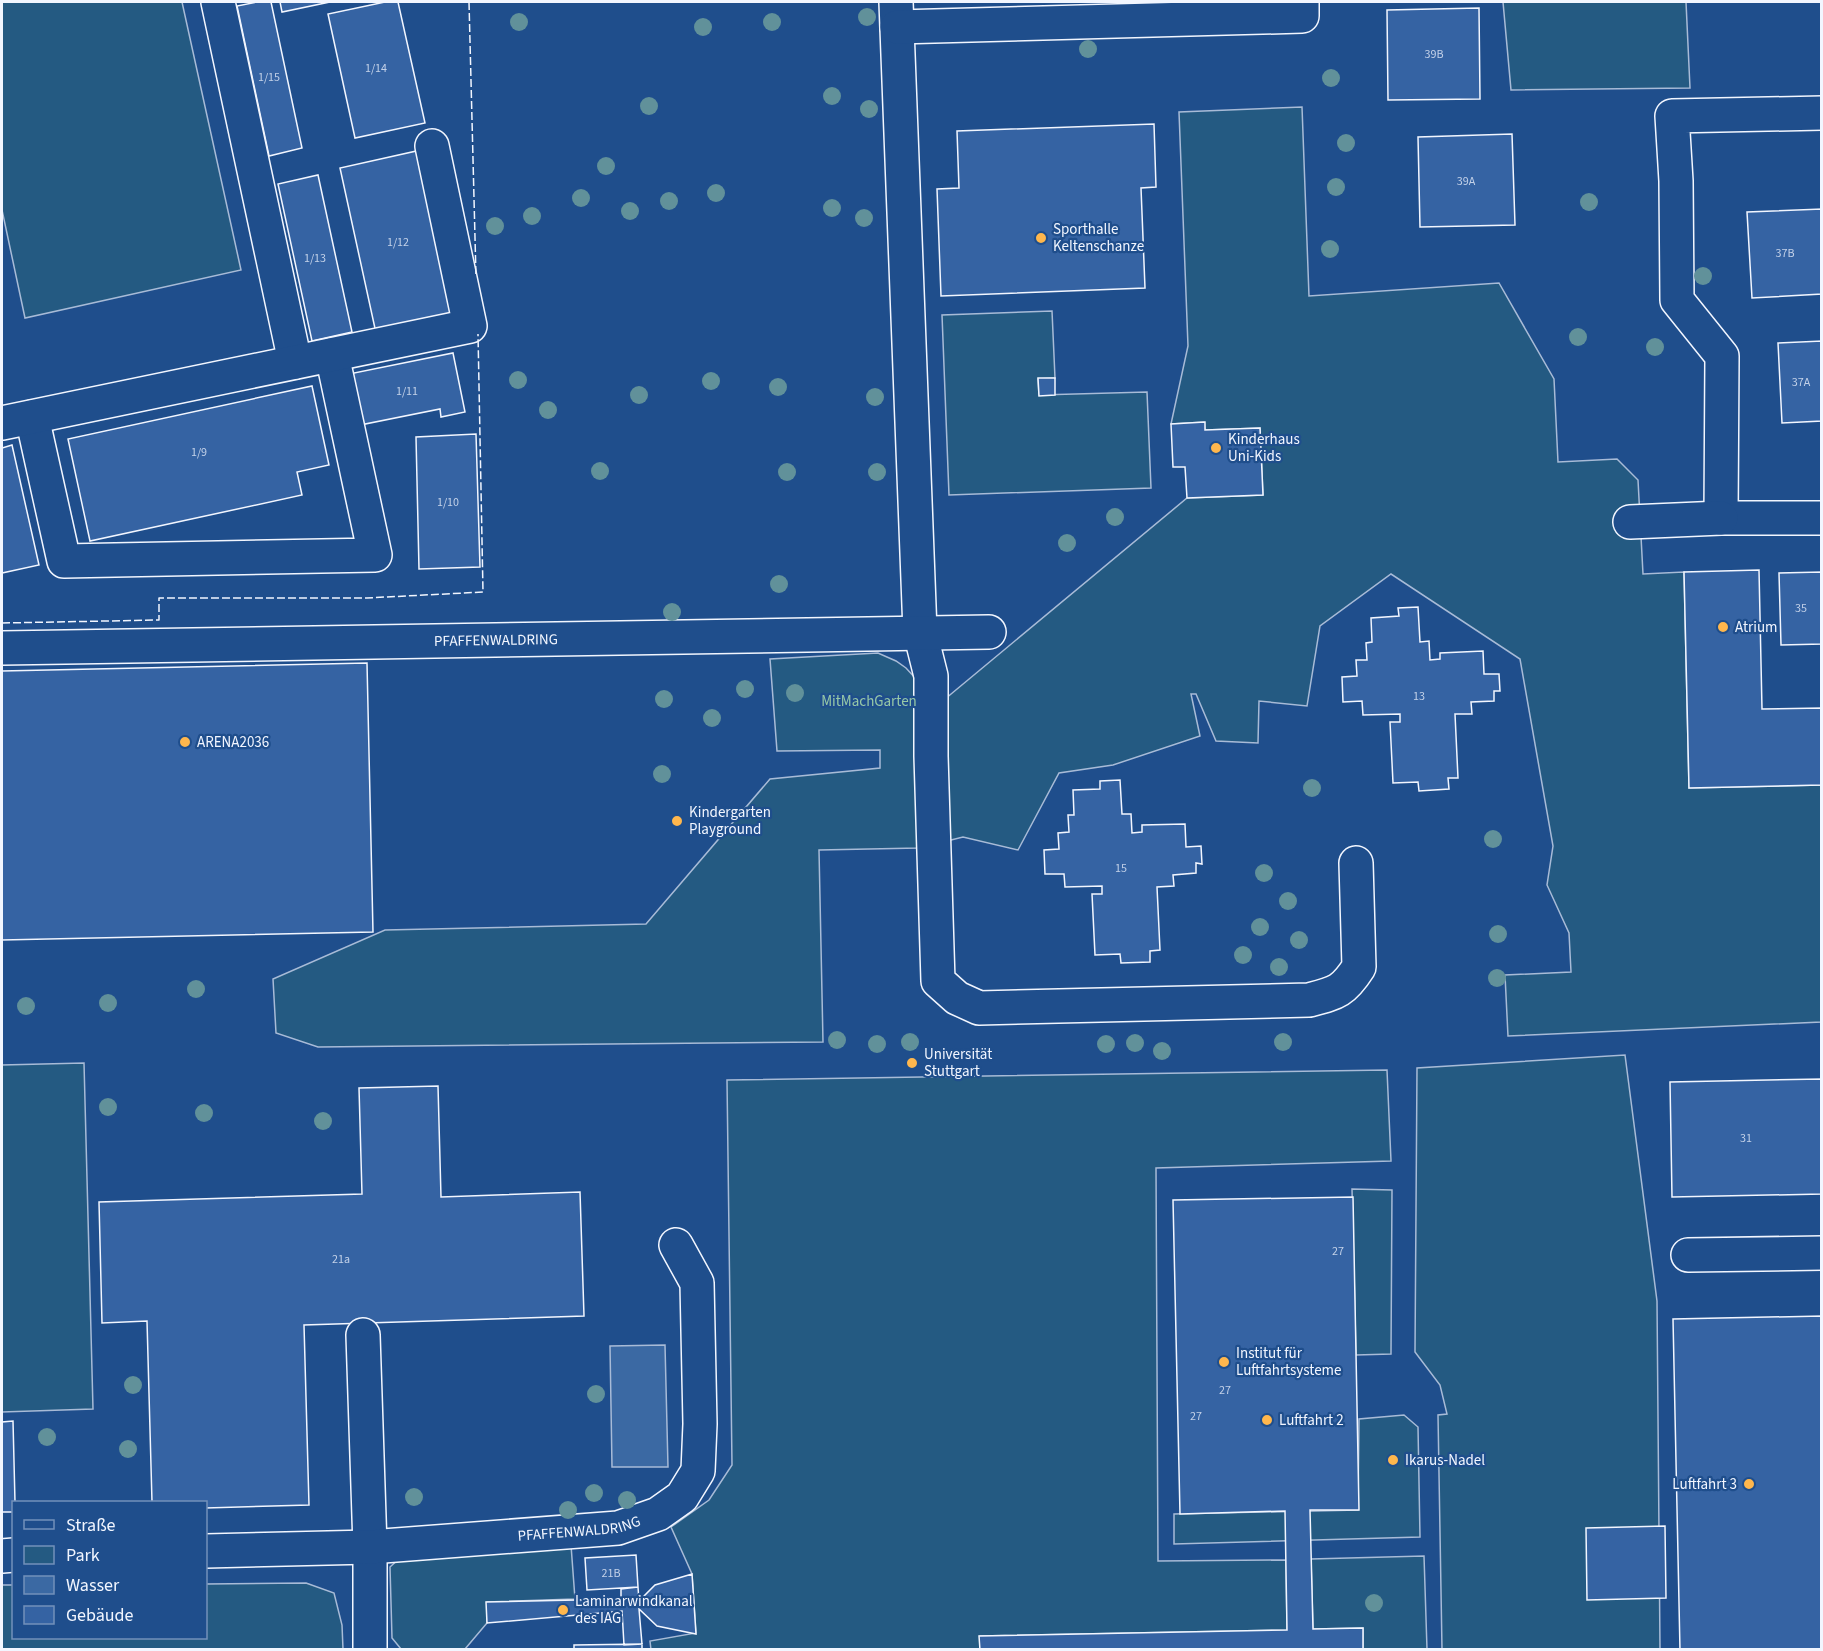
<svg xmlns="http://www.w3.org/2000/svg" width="1823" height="1651" viewBox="0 0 1823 1651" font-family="'Source Sans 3',sans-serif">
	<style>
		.green { fill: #245a82; stroke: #a8bbd7; stroke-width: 1.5 }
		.water { fill: #3b69a3; stroke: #a8bbd7; stroke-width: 1.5 }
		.building { fill: #3563a3; stroke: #f2f6ff; stroke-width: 1.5 }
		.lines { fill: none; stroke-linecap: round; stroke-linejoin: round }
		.minor-casing { stroke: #f2f6ff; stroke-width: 36 }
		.minor { stroke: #1f4e8c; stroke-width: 33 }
		.fence { stroke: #f2f6ff; stroke-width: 1.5; stroke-dasharray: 8 3; stroke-linecap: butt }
		.tree { fill: #61919a }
		.poi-dot { fill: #ffb74d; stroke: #1f4e8c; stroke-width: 2 }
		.labels { text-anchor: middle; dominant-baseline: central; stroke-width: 4.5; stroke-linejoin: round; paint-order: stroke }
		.number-label { font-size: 12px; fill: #c3d1e8 }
		.poi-label { font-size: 15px; fill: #f2f6ff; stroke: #1f4e8c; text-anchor: start }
		.street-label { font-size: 15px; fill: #f2f6ff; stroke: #1f4e8c }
		.park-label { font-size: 15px; fill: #97c8a6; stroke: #1f4e8c }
	</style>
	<rect width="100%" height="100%" fill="#1f4e8c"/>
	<path class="green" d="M2,2H182L241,270L25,318L2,210Z
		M1503,2H1686L1690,88L1511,90Z
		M1302,107L1309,296L1499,283L1554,379L1558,462L1617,459L1638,480L1643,574L1684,572L1689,788L1821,785V1022L1508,1036L1505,975L1571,972L1569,933L1547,885L1553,846L1520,659L1391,574L1320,626L1307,706L1259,701L1258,743L1216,741L1196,694H1191L1200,736L1113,765L1059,773L1018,850L963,837L919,848L819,850L823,1042L318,1047L276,1033L273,979L385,930L646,924L770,779L880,768V750L777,751L770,659L878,653L896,661L906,668L939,704L1187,498L1263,495L1260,428L1205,430L1204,422L1171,424L1188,346L1179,112Z
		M1052,311L1055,378L1038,379L1039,395L1147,392L1151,488L949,495L942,315Z
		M1625,1055L1657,1301L1660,1649H1442L1438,1415L1447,1414L1440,1385L1415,1352L1417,1068Z
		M84,1063L93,1409L2,1412V1065Z
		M1387,1070L1391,1161L1156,1168L1158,1561L1286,1560L1287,1630L980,1636V1650H651L650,1641L696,1633L692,1574L671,1527L709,1500L732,1465L727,1080Z
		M1352,1189L1392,1190L1391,1354L1356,1355Z
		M1404,1415L1418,1427L1420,1537L1174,1544V1514L1358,1510L1359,1419Z
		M571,1545L575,1599L487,1602V1623L465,1649H401L392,1638L390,1567L402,1556Z
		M1424,1556L1427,1649H1363V1628L1313,1629L1311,1559Z
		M306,1583L334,1593L342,1625L343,1649H2V1585H13L14,1638H206V1584Z"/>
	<path class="water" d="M665,1345L668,1467H612L610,1346Z"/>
	<path class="building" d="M257,2H271L302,148L269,156L237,6Z
		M280,2H330L282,12Z
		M385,2H398L425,123L355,138L328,14Z
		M1479,8L1480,99L1388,100L1387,10Z
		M1154,124L1156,187L1141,188L1145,288L941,296L937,189L959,188L957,131Z
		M1512,134L1515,225L1420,227L1418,137Z
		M421,150L457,316L376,333L340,168Z
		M318,175L352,332L312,341L278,184Z
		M1822,209V294L1752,298L1747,212Z
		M1822,341V421L1782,423L1778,343Z
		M453,353L465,412L441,417L440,409L360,425L349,374Z
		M1038,378H1055V395L1039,396Z
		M312,386L329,465L297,472L302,495L90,541L68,439Z
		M1205,422V430L1260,428L1263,495L1187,498L1185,467H1173L1171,424Z
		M476,434L480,567L419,569L416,437Z
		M12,445L39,565L2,573V448Z
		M1759,570L1762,709L1822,708V785L1689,788L1684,572Z
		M1822,572V644L1781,645L1779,573Z
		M1418,607L1420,642L1429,641L1430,660L1440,659V653L1483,651L1484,674H1499L1500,691H1494V701L1471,702L1472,714H1455L1458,778H1448L1449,789L1419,791L1418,782L1393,783L1390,722H1400V714L1363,715L1362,701L1343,702L1342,677L1357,676L1356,660H1367L1366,643L1372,642L1371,618L1399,616L1398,608Z
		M367,663L373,932L2,940V671Z
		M1120,780L1122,814H1131L1132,833L1142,832V825L1185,824L1186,847L1201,846L1202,864L1196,863V873L1173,875L1174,886L1157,887L1160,950L1150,951V962L1121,963L1120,954L1095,955L1092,894H1102V886L1065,887L1064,874H1045L1044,850L1059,849L1058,833L1069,832L1068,815H1074L1073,790L1100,789V781Z
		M1822,1079V1194L1672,1197L1670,1082Z
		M438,1086L441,1197L580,1192L584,1316L304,1325L309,1505L206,1508V1502H152L147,1321L102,1323L99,1202L362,1194L359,1088Z
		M1353,1197L1359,1510H1310L1313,1629L1363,1628V1650H980L979,1636L1287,1630L1285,1511L1180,1514L1173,1200Z
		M1822,1316V1650H1680L1673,1319Z
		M13,1421L15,1502H14V1512H2V1422Z
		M1665,1526L1666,1598L1587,1600L1586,1528Z
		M636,1555L638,1587L587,1590L585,1558Z
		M692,1574L696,1634L657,1626L639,1609L642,1644L624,1645L622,1611L487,1623L486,1602L621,1599V1589L638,1587L639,1601L655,1585Z
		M642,1644V1650H574V1645Z"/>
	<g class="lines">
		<defs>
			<g id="minor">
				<path d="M218,2L295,362"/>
				<path d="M896,2L920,632L931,676V756L938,981L957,998L979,1008L1309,1000C1336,993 1343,992 1359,967L1356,863"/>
				<path d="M897,27L1302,16V2"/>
				<path d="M1822,113L1672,116L1676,181L1677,300L1722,356L1721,518H1822"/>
				<path d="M32,417L64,561L375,555L332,355"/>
				<path d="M2,423L470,326L432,146"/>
				<path d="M1630,522L1721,518"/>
				<path id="s1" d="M2,648L989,632"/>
				<path d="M1688,1255L1822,1253"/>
				<path d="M363,1335L370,1547V1650"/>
				<path id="s2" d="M206,1551L370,1547L618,1528L658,1514L682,1497L698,1471L700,1424L697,1283L676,1245"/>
				<path d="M2,1556L14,1555"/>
			</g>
		</defs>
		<use href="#minor" class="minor-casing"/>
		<use href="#minor" class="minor"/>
		<path class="fence" d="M469,2L476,277
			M2,623L159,620V598H367L483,592L478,334"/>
	</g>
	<g class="tree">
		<circle cx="867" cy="17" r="9"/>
		<circle cx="519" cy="22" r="9"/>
		<circle cx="772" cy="22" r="9"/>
		<circle cx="703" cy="27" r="9"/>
		<circle cx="1088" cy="49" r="9"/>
		<circle cx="1331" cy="78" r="9"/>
		<circle cx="832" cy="96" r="9"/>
		<circle cx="649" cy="106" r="9"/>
		<circle cx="869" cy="109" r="9"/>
		<circle cx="1346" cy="143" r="9"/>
		<circle cx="606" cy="166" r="9"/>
		<circle cx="1336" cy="187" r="9"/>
		<circle cx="716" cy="193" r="9"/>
		<circle cx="581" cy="198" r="9"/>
		<circle cx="669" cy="201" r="9"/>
		<circle cx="1589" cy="202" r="9"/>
		<circle cx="832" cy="208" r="9"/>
		<circle cx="630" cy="211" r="9"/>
		<circle cx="532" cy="216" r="9"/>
		<circle cx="864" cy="218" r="9"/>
		<circle cx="495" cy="226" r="9"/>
		<circle cx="1330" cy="249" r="9"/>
		<circle cx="1703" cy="276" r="9"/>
		<circle cx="1578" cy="337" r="9"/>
		<circle cx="1655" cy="347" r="9"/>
		<circle cx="518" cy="380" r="9"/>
		<circle cx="711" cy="381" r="9"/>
		<circle cx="778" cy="387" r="9"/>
		<circle cx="639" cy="395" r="9"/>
		<circle cx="875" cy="397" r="9"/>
		<circle cx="548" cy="410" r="9"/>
		<circle cx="600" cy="471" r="9"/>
		<circle cx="787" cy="472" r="9"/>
		<circle cx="877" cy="472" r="9"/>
		<circle cx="1115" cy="517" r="9"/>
		<circle cx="1067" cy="543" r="9"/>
		<circle cx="779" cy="584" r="9"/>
		<circle cx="672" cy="612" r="9"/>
		<circle cx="745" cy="689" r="9"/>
		<circle cx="795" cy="693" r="9"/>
		<circle cx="664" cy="699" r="9"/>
		<circle cx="712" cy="718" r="9"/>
		<circle cx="662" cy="774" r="9"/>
		<circle cx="1312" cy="788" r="9"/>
		<circle cx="1493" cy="839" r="9"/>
		<circle cx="1264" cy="873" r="9"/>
		<circle cx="1288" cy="901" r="9"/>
		<circle cx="1260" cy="927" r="9"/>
		<circle cx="1498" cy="934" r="9"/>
		<circle cx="1299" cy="940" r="9"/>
		<circle cx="1243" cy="955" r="9"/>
		<circle cx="1279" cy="967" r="9"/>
		<circle cx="1497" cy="978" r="9"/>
		<circle cx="196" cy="989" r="9"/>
		<circle cx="108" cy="1003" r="9"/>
		<circle cx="26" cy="1006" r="9"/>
		<circle cx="837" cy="1040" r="9"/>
		<circle cx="910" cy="1042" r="9"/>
		<circle cx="1283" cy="1042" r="9"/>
		<circle cx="1135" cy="1043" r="9"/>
		<circle cx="877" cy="1044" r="9"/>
		<circle cx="1106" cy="1044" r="9"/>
		<circle cx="1162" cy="1051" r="9"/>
		<circle cx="108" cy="1107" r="9"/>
		<circle cx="204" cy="1113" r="9"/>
		<circle cx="323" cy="1121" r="9"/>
		<circle cx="133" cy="1385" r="9"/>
		<circle cx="596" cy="1394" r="9"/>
		<circle cx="47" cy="1437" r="9"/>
		<circle cx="128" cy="1449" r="9"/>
		<circle cx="594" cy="1493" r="9"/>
		<circle cx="414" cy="1497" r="9"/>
		<circle cx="627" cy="1500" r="9"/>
		<circle cx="568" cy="1510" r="9"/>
		<circle cx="1374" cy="1603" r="9"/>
	</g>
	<g class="poi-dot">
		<circle cx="1041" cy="238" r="6"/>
		<circle cx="1216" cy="448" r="6"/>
		<circle cx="1723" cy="627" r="6"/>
		<circle cx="185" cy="742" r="6"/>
		<circle cx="677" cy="821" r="6"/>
		<circle cx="912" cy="1063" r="6"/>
		<circle cx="1224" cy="1362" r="6"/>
		<circle cx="1267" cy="1420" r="6"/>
		<circle cx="1393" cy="1460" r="6"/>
		<circle cx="1749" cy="1484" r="6"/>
		<circle cx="563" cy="1610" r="6"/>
	</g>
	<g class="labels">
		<g class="number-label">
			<text x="1434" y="54">39B</text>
			<text x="376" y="68">1/14</text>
			<text x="269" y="77">1/15</text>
			<text x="1466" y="181">39A</text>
			<text x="398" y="242">1/12</text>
			<text x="1785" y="253">37B</text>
			<text x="315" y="258">1/13</text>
			<text x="1801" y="382">37A</text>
			<text x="407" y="391">1/11</text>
			<text x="199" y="452">1/9</text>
			<text x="448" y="502">1/10</text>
			<text x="1801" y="608">35</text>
			<text x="1419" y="696">13</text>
			<text x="1121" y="868">15</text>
			<text x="1746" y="1138">31</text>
			<text x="1338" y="1251">27</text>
			<text x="341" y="1259">21a</text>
			<text x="1225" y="1390">27</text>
			<text x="1196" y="1416">27</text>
			<text x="611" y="1573">21B</text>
		</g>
		<g class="poi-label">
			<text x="1053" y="229">Sporthalle<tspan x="1053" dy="17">Keltenschanze</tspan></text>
			<text x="1228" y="439">Kinderhaus<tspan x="1228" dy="17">Uni-Kids</tspan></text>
			<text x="1735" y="627">Atrium</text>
			<text x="197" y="742">ARENA2036</text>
			<text x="689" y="812">Kindergarten<tspan x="689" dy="17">Playground</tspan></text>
			<text x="924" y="1054">Universität<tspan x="924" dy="17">Stuttgart</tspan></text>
			<text x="1236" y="1353">Institut für<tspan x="1236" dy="17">Luftfahrtsysteme</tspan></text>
			<text x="1279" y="1420">Luftfahrt 2</text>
			<text x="1405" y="1460">Ikarus-Nadel</text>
			<text x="1737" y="1484" text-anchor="end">Luftfahrt 3</text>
			<text x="575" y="1601">Laminarwindkanal<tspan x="575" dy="17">des IAG</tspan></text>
		</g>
		<g class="street-label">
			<text stroke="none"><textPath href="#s1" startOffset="494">PFAFFENWALDRING</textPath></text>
			<text stroke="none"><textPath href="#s2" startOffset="374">PFAFFENWALDRING</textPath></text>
		</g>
		<g class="park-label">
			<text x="869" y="701">MitMachGarten</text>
		</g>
	</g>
	<rect width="1823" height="1651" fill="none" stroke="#f2f6ff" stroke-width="6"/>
	<rect x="12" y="1501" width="195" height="138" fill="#1f4e8c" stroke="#7391ba" stroke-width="1.5"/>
	<rect x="24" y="1520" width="30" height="9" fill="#1f4e8c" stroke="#7391ba" stroke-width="1.5"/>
	<text x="66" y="1531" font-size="18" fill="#f2f6ff">Straße</text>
	<rect x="24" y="1546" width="30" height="18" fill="#245a82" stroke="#7391ba" stroke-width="1.5"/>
	<text x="66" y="1561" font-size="18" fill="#f2f6ff">Park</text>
	<rect x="24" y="1576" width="30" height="18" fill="#3b69a3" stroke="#7391ba" stroke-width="1.5"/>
	<text x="66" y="1591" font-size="18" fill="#f2f6ff">Wasser</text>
	<rect x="24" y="1606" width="30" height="18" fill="#3563a3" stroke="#7391ba" stroke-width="1.5"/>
	<text x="66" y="1621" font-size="18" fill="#f2f6ff">Gebäude</text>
</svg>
